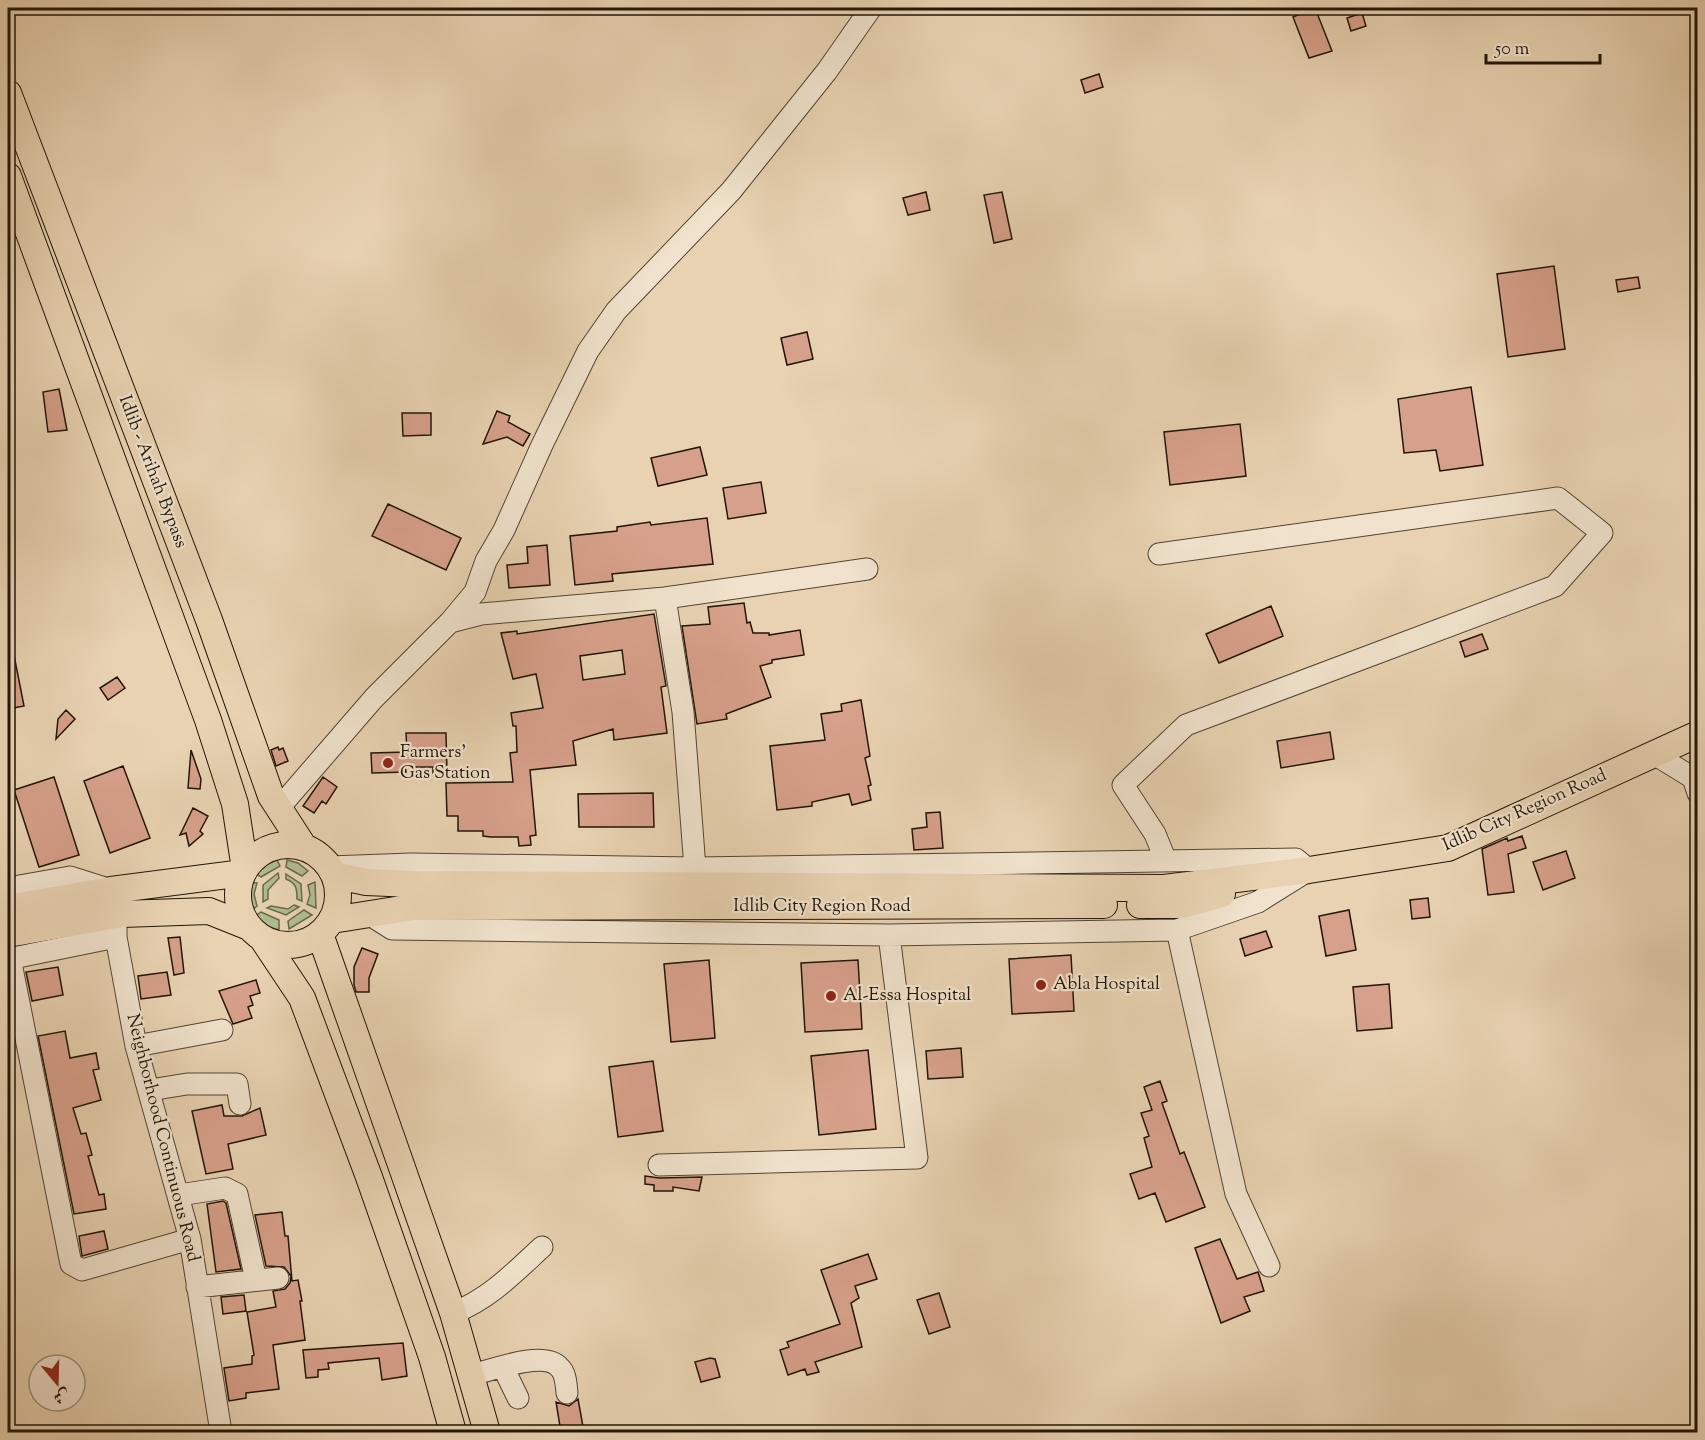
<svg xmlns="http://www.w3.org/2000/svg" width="1705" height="1440" viewBox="0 0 1705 1440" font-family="'Sorts Mill Goudy',Amiri,serif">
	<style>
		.green { fill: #b0bd91; stroke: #686a4c; stroke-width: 1.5 }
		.building { fill: #d7a08a; stroke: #211606; stroke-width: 1.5; fill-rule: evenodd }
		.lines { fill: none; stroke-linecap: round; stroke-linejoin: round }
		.minor-casing { stroke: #534531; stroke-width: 23 }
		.major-casing { stroke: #211606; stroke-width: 28 }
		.minor { stroke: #f0e2cc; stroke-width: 21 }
		.major { stroke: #e8d2b1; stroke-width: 26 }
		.poi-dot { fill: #8f2418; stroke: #f0e2cc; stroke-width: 2 }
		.labels { text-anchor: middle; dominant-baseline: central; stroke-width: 4.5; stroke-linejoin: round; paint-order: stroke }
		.street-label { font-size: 18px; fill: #211606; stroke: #f0e2cc }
		.poi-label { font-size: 18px; fill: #211606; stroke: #f0e2cc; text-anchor: start }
	</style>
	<rect width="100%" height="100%" fill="#e8d2b1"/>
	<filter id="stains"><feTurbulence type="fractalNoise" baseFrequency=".00333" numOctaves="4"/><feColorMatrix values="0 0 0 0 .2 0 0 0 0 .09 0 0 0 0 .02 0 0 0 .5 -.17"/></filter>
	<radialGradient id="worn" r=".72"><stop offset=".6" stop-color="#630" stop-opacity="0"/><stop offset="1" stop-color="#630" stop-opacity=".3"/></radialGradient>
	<path class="green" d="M277,860L280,866L261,877L254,872L267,862Z
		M287,860L298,863L308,871L302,876L286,867Z
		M278,873L279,878L268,890V899L263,902V885Z
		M286,874L301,884L302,901L297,899C297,888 296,883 286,879Z
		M248,882L257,883L254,894L257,906L251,911L246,894Z
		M315,882L316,908L307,904L310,895L308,885Z
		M294,905L299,907L286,915L267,908L271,906L288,909Z
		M304,910L312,915L289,929L288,921Z
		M261,912L279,920V930L263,925L254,917Z"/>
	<path class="building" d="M1315,8L1332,51L1309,58L1293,17Z
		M1362,13L1366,26L1351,31L1347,18Z
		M1099,74L1103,87L1085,93L1081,80Z
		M926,192L930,210L908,215L903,198Z
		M1002,192L1012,239L994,243L984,195Z
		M1554,266L1565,349L1508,357L1497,274Z
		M1638,277L1640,288L1618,292L1616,280Z
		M807,332L813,359L787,365L781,338Z
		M1471,387L1483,465L1440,471L1436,450L1404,453L1398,399Z
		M59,389L67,430L48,432L43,392Z
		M497,411L510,416L508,422L530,434L523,446L507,437L483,444Z
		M402,413H431V435L403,436Z
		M1240,424L1246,476L1170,485L1164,432Z
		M700,447L707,475L658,486L651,458Z
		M761,482L766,513L728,519L723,488Z
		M388,504L461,538L446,570L372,536Z
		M707,518L713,564L612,574L613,581L575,585L570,536L617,531V527L650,522L651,525Z
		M547,545L550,585L509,588L507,565L528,563L527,547Z
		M744,603L747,623L750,622L753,633H769V635L800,630L804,655L772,660V663L760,666L771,697L726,714L727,719L697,724L682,626L710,624L708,607Z
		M1271,606L1283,636L1219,663L1206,634Z
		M654,614L666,686L661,687L667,733L614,740L613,729L573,741L576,765L530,770L536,835L530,836L531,845L519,846L518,837H491L483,836V831H458V816H447L446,783L513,782L510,753L517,752L516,726H513L511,713L543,708L536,674L513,679L501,633L517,631V634ZM622,650L625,674L583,680L580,656Z
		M1482,634L1488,649L1465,657L1460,642Z
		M13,650L24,706L8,709V651Z
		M117,677L125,688L108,700L100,688Z
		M861,700L870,756L865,758L871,785L868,786L871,800L852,805L849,794L812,802V806L777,810L770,746L825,740L821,714L842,711L841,704Z
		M66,710L75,719L56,739L58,719Z
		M1330,732L1334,759L1281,768L1277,741Z
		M406,733H446L447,772L433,773V767H405L406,772L372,773L371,753L407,752Z
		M278,747L279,750L283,748L288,761L276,766L271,750Z
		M191,750L201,779L200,789L188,788Z
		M123,766L150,838L110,853L84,781Z
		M54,777L79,855L39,867L14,790Z
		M323,777L337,787L326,804L322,801L314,813L303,806Z
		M653,793L654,827H579L578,794Z
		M193,808L208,816L200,831L203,834L189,846L186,833L180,835Z
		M940,812L943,848L914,850L912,829L927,827L926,813Z
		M1522,836L1526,848L1508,854L1514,892L1488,895L1482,849L1507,838L1508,841Z
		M1566,851L1575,878L1543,890L1533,862Z
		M1428,898L1430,917L1412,919L1410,900Z
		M1349,910L1356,950L1326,956L1319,916Z
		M1266,931L1272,947L1245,956L1240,939Z
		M180,937L184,973L174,975L168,938Z
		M362,948L378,954L369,978V992H356L354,985V967Z
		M1071,955L1074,1011L1012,1014L1009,959Z
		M709,960L715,1038L671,1042L664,964Z
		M858,960L862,1029L805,1032L801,963Z
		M58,967L63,995L32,1001L26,972Z
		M167,972L171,995L141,999L138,976Z
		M256,980L260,993L250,996L253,1005L248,1007L252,1018L233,1024L219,991Z
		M1389,984L1392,1028L1357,1031L1353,987Z
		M65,1031L70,1058L96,1053L99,1069L93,1070L101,1100L73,1108L81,1134L86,1133L92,1155L88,1156L99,1195L104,1194L106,1209L74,1214L38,1036Z
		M961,1048L963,1077L928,1079L926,1051Z
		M868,1050L876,1129L819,1135L811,1056Z
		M653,1061L663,1131L618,1137L609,1067Z
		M1160,1081L1167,1101L1162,1103L1180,1154L1184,1152L1205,1207L1166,1222L1155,1193L1139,1199L1130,1174L1152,1167L1144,1138L1149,1136L1141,1113L1152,1110L1144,1087Z
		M222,1105L224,1116H242L260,1108L266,1135L228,1144L233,1169L206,1174L192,1111Z
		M645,1176L659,1178L702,1177L699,1191L673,1187V1191H654V1185L645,1184Z
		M223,1201L226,1203L241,1269L216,1272L207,1204Z
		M282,1212L285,1236H288L292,1281L298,1280L302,1301H300L305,1340L273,1345L279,1389L246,1393V1398L229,1401L224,1368L252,1364V1356L254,1355L247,1312L276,1307L273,1291L285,1289L290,1283L291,1276L284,1267L266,1266L255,1215Z
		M104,1231L108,1249L82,1256L79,1236Z
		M1220,1239L1237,1279L1258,1272L1264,1291L1244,1297L1250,1311L1221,1323L1195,1248Z
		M868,1254L877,1279L855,1286L859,1298L851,1303L862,1347L815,1362L819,1372L807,1375L805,1369L788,1375L780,1350L789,1347L787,1342L840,1324L821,1270Z
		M939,1293L950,1327L929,1334L917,1300Z
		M244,1295L246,1311L223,1314L221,1297Z
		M403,1343L407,1376L382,1380L379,1358L328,1363L329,1369L318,1370V1377L306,1378L303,1350Z
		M710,1358L715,1359L720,1377L701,1382L695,1362Z
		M578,1399L584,1432H561L556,1402L569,1406Z"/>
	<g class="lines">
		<defs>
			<path id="minor" d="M1159,554L1558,498L1602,533L1555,586L1186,725L1123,785L1155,834L1166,861
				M665,598L683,712L695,868
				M450,622L481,614L665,598L867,569
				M1654,754L1693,778L1698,793
				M278,809L374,698L450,622L475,592L486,561L504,530L542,445L588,351L616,311L731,191L827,71L871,8
				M330,867L411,864L695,868L1296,859L1309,870L1258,902L1177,930L889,935L392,929L370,915
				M8,888L70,877L111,890
				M116,915V937L136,1046L190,1239L221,1432
				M1177,930L1236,1194L1269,1266
				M10,958L71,1264L82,1270L190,1239
				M8,959L116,937
				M136,1046L222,1030
				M150,1090L187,1084H237L240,1104
				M659,1165L917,1158L889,935
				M179,1195L225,1188L237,1194L256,1280
				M197,1287L278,1278
				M453,1313C489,1299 514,1273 542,1247
				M503,1367L518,1398
				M472,1375C492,1370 544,1350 559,1367C566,1373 566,1384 567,1393"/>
			<path id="major" d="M8,93L209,620L271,796L304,847
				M8,176L208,720L235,804L245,869
				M238 895a50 50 0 1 1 100 0a50 50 0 1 1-100 0Z
				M334,875L366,882L413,884L1164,888L1309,870L1448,848L1698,734
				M1140,905H1183L1222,894
				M8,908L111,890L243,873
				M332,920L414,907L1104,905
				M8,934L122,914L209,911L249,927
				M320,934L453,1313L487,1432
				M262,938L302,998L369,1177L432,1357L453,1432"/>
		</defs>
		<use href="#minor" class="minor-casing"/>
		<use href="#major" class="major-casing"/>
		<use href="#minor" class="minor"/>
		<use href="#major" class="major"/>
	</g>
	<g class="poi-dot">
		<circle cx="388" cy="763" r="6"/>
		<circle cx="1041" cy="985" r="6"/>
		<circle cx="831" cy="996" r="6"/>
	</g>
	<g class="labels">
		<g class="street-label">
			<text transform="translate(152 472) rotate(69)">Idlib - Arihah Bypass</text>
			<text transform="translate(1525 811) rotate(-24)">Idlib City Region Road</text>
			<text x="822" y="907">Idlib City Region Road</text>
			<text transform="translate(162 1138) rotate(76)">Neighborhood Continuous Road</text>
		</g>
		<g class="poi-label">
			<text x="400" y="753">Farmers'<tspan x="400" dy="21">Gas Station</tspan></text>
			<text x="1053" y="985">Abla Hospital</text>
			<text x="843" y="996">Al-Essa Hospital</text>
		</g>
	</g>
	<rect width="1705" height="1440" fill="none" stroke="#e8d2b1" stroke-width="30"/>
	<rect x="9" y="9" width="1687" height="1422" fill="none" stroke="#211606" stroke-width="3"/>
	<rect x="15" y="15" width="1675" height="1410" fill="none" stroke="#211606" stroke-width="1.5"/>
	<g transform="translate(57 1383) rotate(161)"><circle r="28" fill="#f0e2cc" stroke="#9d907d" stroke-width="1.5"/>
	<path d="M0-4.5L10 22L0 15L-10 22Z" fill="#8f2418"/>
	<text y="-9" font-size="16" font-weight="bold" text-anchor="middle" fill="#211606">ش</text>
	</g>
	<path d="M1486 54v9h114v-9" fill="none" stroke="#211606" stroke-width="3"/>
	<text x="1495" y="54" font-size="18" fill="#211606" stroke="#f0e2cc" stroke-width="4.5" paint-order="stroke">50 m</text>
	<rect width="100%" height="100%" filter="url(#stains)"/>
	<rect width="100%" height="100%" fill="url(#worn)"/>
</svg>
